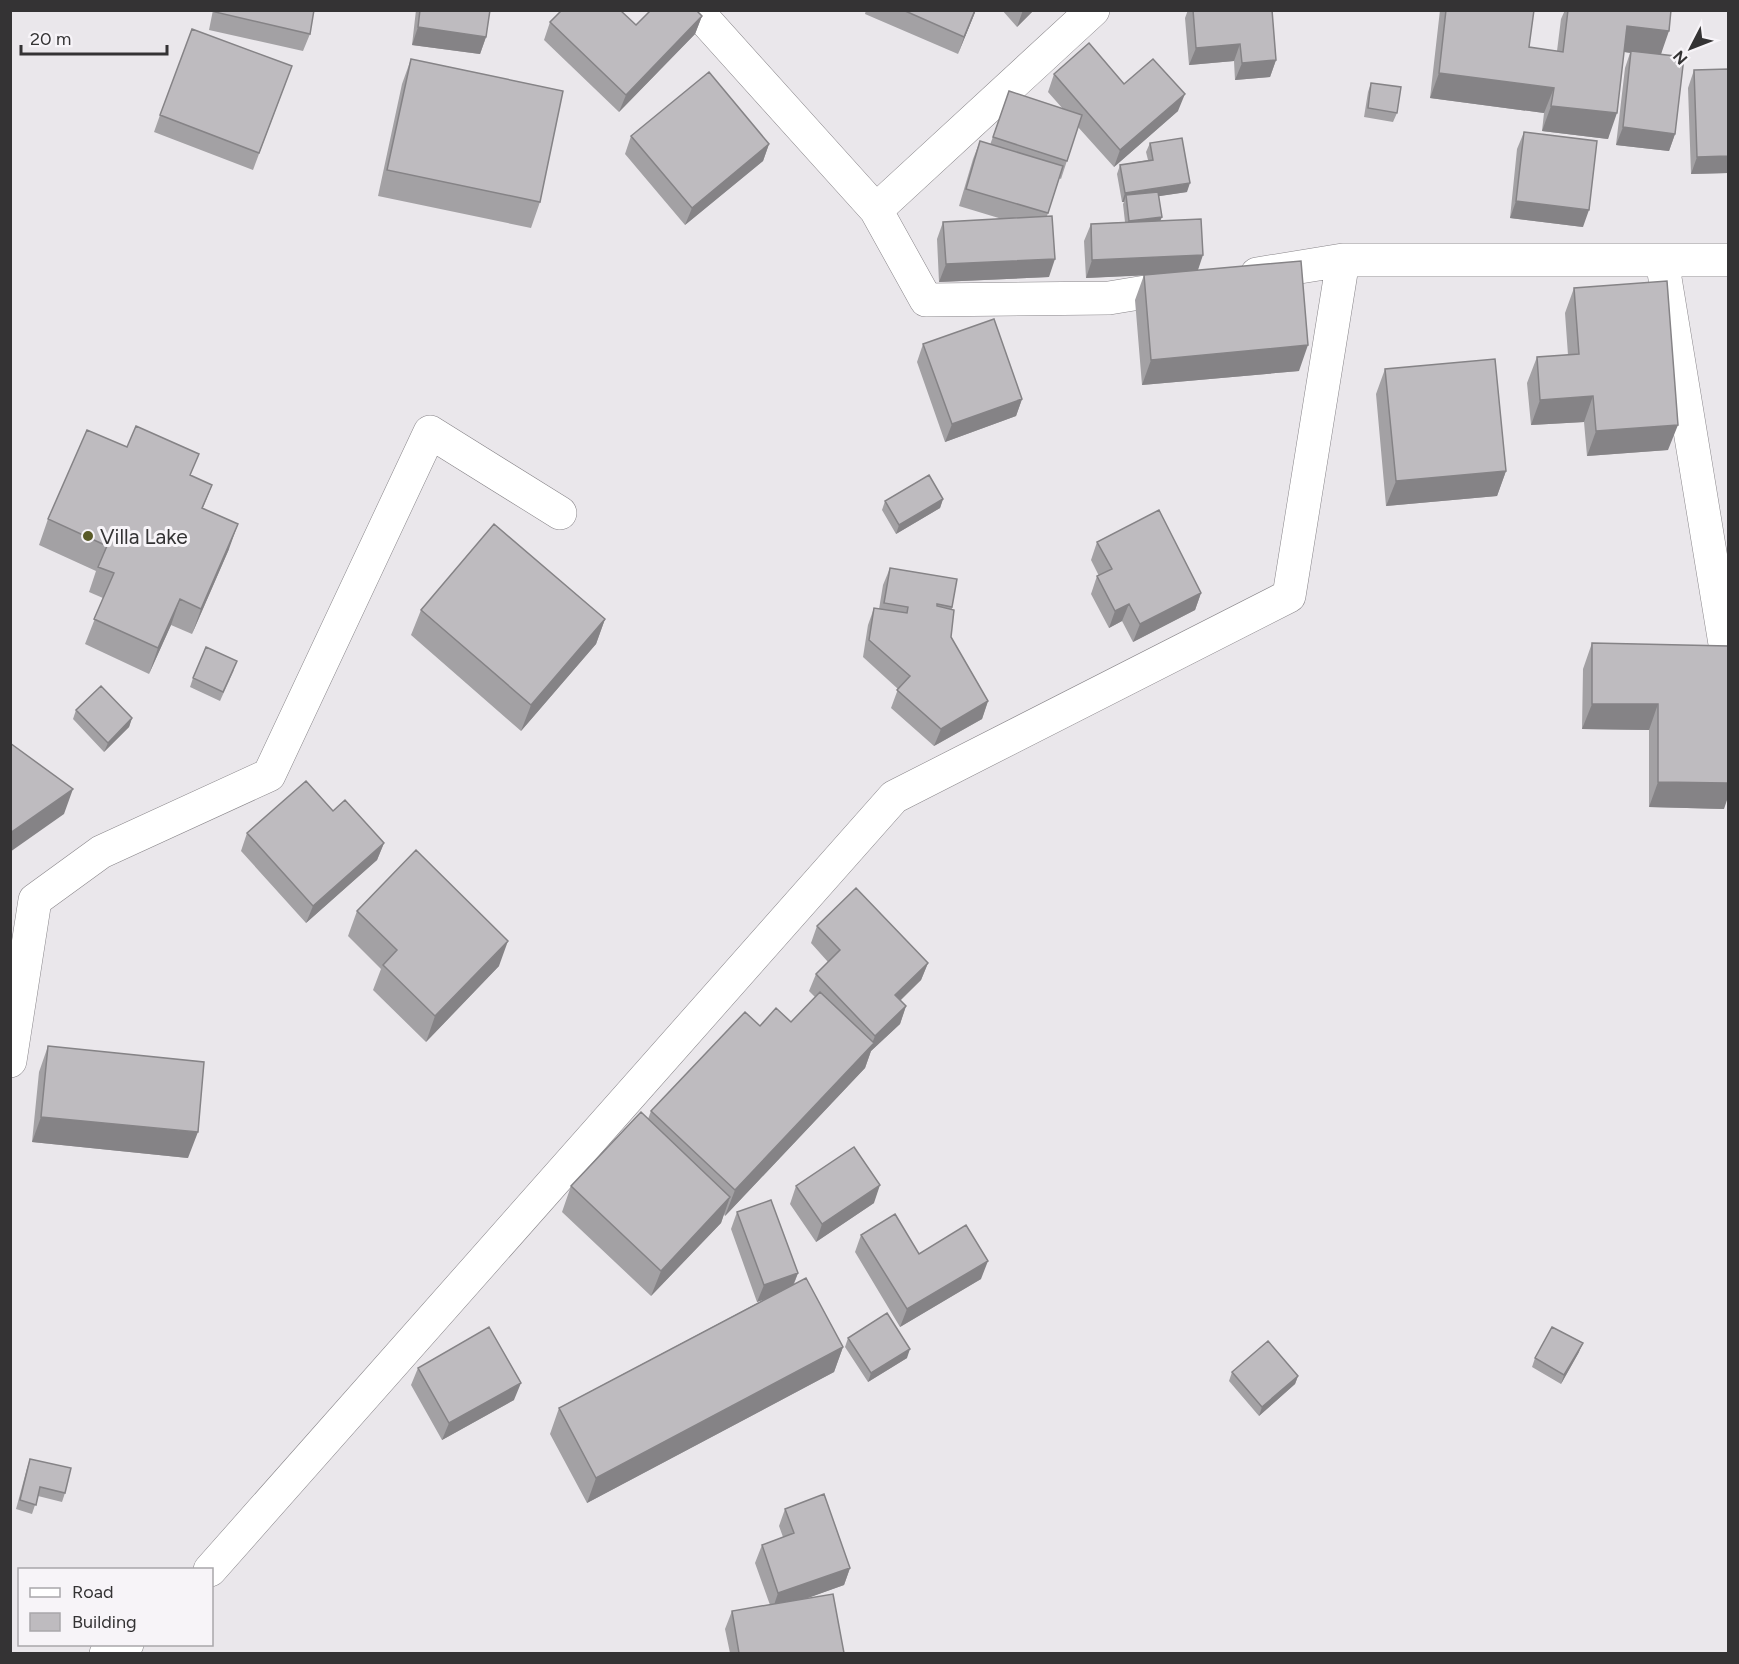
<svg xmlns="http://www.w3.org/2000/svg" width="1739" height="1664" viewBox="0 0 1739 1664" font-family="Figtree,sans-serif">
	<style>
		.lines { fill: none; stroke-linecap: round; stroke-linejoin: round }
		.minor-casing { stroke: #888589; stroke-width: 34 }
		.minor { stroke: #fff; stroke-width: 33 }
		.wall { fill: #a3a1a4 }
		.shaded-wall { fill: #858386 }
		.building { fill: #bebbbf; stroke: #858386; stroke-width: 1.5 }
		.poi-dot { fill: #595a27; stroke: #f7f4f8; stroke-width: 2 }
		.labels { text-anchor: middle; dominant-baseline: central; stroke-width: 6; stroke-linejoin: round; paint-order: stroke }
		.poi-label { font-size: 21px; fill: #343334; stroke: #f7f4f8; text-anchor: start }
	</style>
	<rect width="100%" height="100%" fill="#eae7eb"/>
	<g class="lines">
		<defs>
			<path id="minor" d="M696,10L876,210L1093,10
				M876,210L926,300L1109,298L1182,286
				M1662,260L1728,662
				M1257,274L1343,260
				M10,1061L35,900L101,852L269,775L430,432L560,513
				M210,1570L894,797L1289,596L1343,260H1728
				M106,1654L127,1644"/>
		</defs>
		<use href="#minor" class="minor-casing"/>
		<use href="#minor" class="minor"/>
	</g>
	<path class="wall" d="M213,10H314L310,34L303,51L209,30Z
		M416,10H490L486,37L480,54L412,45Z
		M866,10H976L958,54L865,14Z
		M1002,10H1034L1017,27Z
		M1188,10H1272L1276,60L1270,77L1235,80L1234,61L1189,65L1185,18Z
		M1440,10H1534L1529,47L1557,51L1561,19L1565,10H1671L1661,54L1675,134L1669,151L1616,145L1625,68L1630,53L1624,52L1608,139L1542,131L1544,113L1430,98Z
		M702,16L695,34L619,112L544,40L550,22L636,25Z
		M411,59L540,202L531,228L378,196L402,84Z
		M292,66L253,170L154,132L160,115Z
		M1694,70L1728,173L1691,174L1688,88Z
		M1054,74L1124,84L1178,111L1114,167L1078,127L1061,179L1059,178L1047,216L1049,277L939,282L937,239L943,222L1002,219L959,206L973,159L980,141L990,145L1009,91L1063,109L1048,92Z
		M1371,83L1397,113L1393,122L1364,117L1368,92Z
		M1524,132L1583,227L1510,218L1517,149Z
		M631,136L769,144L763,161L685,225L625,154Z
		M1150,143L1187,192L1159,196L1160,221L1198,270L1299,371L1142,385L1135,300L1144,275L1086,278L1084,241L1091,224L1125,222L1123,204L1124,202H1122L1117,174L1120,165L1148,160L1146,152Z
		M1574,288L1668,450L1587,456L1584,422L1531,425L1527,383L1537,357L1568,355L1565,313Z
		M923,344L1022,399L1016,416L945,442L917,362Z
		M1385,369L1506,471L1497,496L1386,506L1376,394Z
		M191,476L212,485L203,508L229,549L192,634L171,625L149,674L85,644L103,598L89,592L96,571L39,545L48,519Z
		M943,499L940,508L896,534L882,510L885,501Z
		M1097,542L1201,593L1195,610L1133,642L1122,621L1109,628L1091,594L1097,576H1099L1091,560Z
		M890,568L952,607L951,637L988,701L982,719L934,746L891,708L898,689L863,657L868,625L874,608L879,609L883,585Z
		M421,610L605,619L596,644L521,731L411,635Z
		M1592,643L1728,646L1724,809L1649,807V730L1582,729L1583,669Z
		M234,670L220,701L190,687L193,678Z
		M76,710L132,718L129,727L104,752L73,719Z
		M333,811L384,843L377,860L306,923L241,851L247,833Z
		M357,911L499,966L426,1042L373,990L381,969L348,936Z
		M817,926L928,963L921,980L900,1001L906,1006L900,1024L871,1051L865,1068L725,1216L724,1214L721,1223L651,1296L562,1212L571,1186L648,1119L651,1111L760,1026L791,1022L815,997L809,991L816,974L828,962L811,943Z
		M48,1046L188,1158L32,1142L39,1072Z
		M796,1186L874,1203L816,1242L790,1204Z
		M737,1212L798,1273L794,1284L843,1347L834,1372L587,1503L550,1434L559,1408L763,1300L757,1302L731,1229Z
		M861,1235L919,1254L981,1279L900,1327L855,1252Z
		M848,1338L907,1358L868,1382L845,1347Z
		M1579,1352L1561,1384L1532,1367L1535,1358Z
		M418,1368L514,1400L442,1440L411,1385Z
		M1232,1372L1298,1376L1295,1384L1259,1416L1229,1381Z
		M30,1459L65,1493L62,1502L38,1496L32,1514L16,1509L27,1468Z
		M785,1509L850,1568L844,1585L807,1598L844,1653H730L725,1629L732,1611L770,1605L755,1563L762,1545L783,1537L779,1526Z"/>
	<path class="shaded-wall" d="M975,10H976L958,54L964,37Z
		M1023,10H1034L1017,27Z
		M702,16L695,34L619,112L626,95Z
		M1627,26L1669,31L1660,57L1618,51Z
		M418,27L486,37L480,54L412,45Z
		M1240,44L1234,61L1189,65L1196,48Z
		M1276,60L1270,77L1235,80L1242,63Z
		M1439,73L1554,88L1544,113L1430,98Z
		M1185,94L1178,111L1114,167L1120,150Z
		M1551,106L1617,113L1608,139L1542,131Z
		M1623,127L1675,134L1669,151L1616,145Z
		M769,144L763,161L685,225L692,208Z
		M1728,156V173L1691,174L1697,157Z
		M1190,183L1187,192L1127,201L1126,195L1124,202H1122L1125,193Z
		M1516,201L1589,210L1583,227L1510,218Z
		M1162,217L1158,226L1126,230L1129,221Z
		M1203,255L1197,273L1086,278L1092,260Z
		M1055,259L1049,277L939,282L946,264Z
		M1308,345L1299,371L1142,385L1151,360Z
		M1593,396L1584,422L1531,425L1540,400Z
		M1022,399L1016,416L945,442L952,424Z
		M1678,425L1668,450L1587,456L1596,431Z
		M1506,471L1497,496L1386,506L1396,481Z
		M943,499L940,508L896,534L899,525Z
		M238,524L229,549L192,634L201,609Z
		M1201,593L1195,610L1133,642L1140,624Z
		M180,599L171,625L149,674L158,648Z
		M1129,604L1122,621L1109,628L1115,611Z
		M605,619L596,644L521,731L531,705Z
		M988,701L982,719L934,746L941,729Z
		M1592,704H1658L1649,730L1582,729Z
		M132,718L129,727L104,752L108,743Z
		M1658,782L1728,783V797L1724,809L1649,807Z
		M73,789L64,814L10,852V833Z
		M384,843L377,860L306,923L313,906Z
		M508,941L499,966L426,1042L435,1016Z
		M928,963L921,980L888,1012L895,995Z
		M906,1006L900,1024L871,1051L865,1068L725,1216L735,1190L871,1046L875,1036Z
		M41,1117L198,1132L188,1158L32,1142Z
		M880,1185L874,1203L816,1242L822,1224Z
		M730,1197L721,1223L651,1296L661,1271Z
		M988,1261L981,1279L900,1327L907,1309Z
		M798,1273L791,1290L757,1302L764,1285Z
		M1583,1343L1579,1352L1561,1384L1564,1375Z
		M843,1347L834,1372L587,1503L596,1478Z
		M910,1349L907,1358L868,1382L871,1373Z
		M1298,1376L1295,1384L1259,1416L1262,1407Z
		M521,1383L514,1400L442,1440L449,1423Z
		M850,1568L844,1585L772,1611L778,1593Z"/>
	<path class="building" d="M215,10H314L310,34L215,12Z
		M420,10H490L486,37L418,27Z
		M562,10H620L636,25L651,10H696L702,16L626,95L550,22Z
		M903,10H975L964,37Z
		M1193,10H1272L1276,60L1242,63L1240,44L1196,48Z
		M1446,10H1534L1529,47L1563,52L1568,10H1671L1669,31L1627,26L1617,113L1551,106L1554,88L1439,73Z
		M192,29L292,66L259,153L160,115Z
		M1089,43L1124,84L1153,59L1185,94L1120,150L1054,74Z
		M1631,51L1684,57L1675,134L1623,127Z
		M411,59L563,91L540,202L387,170Z
		M1728,69V156L1697,157L1694,70Z
		M709,72L769,144L692,208L631,136Z
		M1371,83L1401,87L1397,113L1368,108Z
		M1009,91L1082,115L1067,161L993,137Z
		M1524,132L1597,141L1589,210L1516,201Z
		M1182,138L1190,183L1125,193L1120,165L1153,160L1150,143Z
		M980,141L1063,166L1048,213L966,189Z
		M1158,192L1162,217L1129,221L1126,195Z
		M1052,216L1055,259L946,264L943,222Z
		M1201,219L1203,255L1092,260L1091,224Z
		M1301,261L1308,345L1151,360L1144,275Z
		M1667,281L1678,425L1596,431L1593,396L1540,400L1537,357L1579,354L1574,288Z
		M994,319L1022,399L952,424L923,344Z
		M1495,359L1506,471L1396,481L1385,369Z
		M136,426L199,454L190,475L212,485L202,508L238,524L201,609L180,599L158,648L94,619L114,573L98,567L107,546L48,519L87,430L127,447Z
		M929,475L943,499L899,525L885,501Z
		M1159,510L1201,593L1140,624L1129,604L1115,611L1097,576L1112,569L1097,542Z
		M494,524L605,619L531,705L421,610Z
		M890,568L957,579L952,607L937,604V606L954,610L951,637L988,701L941,729L897,690L910,676L869,640L874,608L907,613L908,607L884,603Z
		M1592,643L1728,646V783L1658,782V704H1592Z
		M206,647L237,661L223,692L193,678Z
		M101,686L132,718L108,743L76,710Z
		M10,743L73,789L10,833Z
		M306,781L333,811L345,800L384,843L313,906L247,833Z
		M416,850L508,941L435,1016L383,965L397,950L357,911Z
		M856,888L928,963L895,995L906,1006L875,1036L816,974L840,950L817,926Z
		M820,992L874,1043L735,1190L651,1111L745,1012L760,1026L776,1008L791,1022Z
		M48,1046L204,1062L198,1132L41,1117Z
		M641,1112L730,1197L661,1271L571,1186Z
		M854,1147L880,1185L822,1224L796,1186Z
		M771,1200L798,1273L764,1285L737,1212Z
		M895,1214L919,1254L966,1225L988,1261L907,1309L861,1235Z
		M806,1278L843,1347L596,1478L559,1408Z
		M887,1313L910,1349L871,1373L848,1338Z
		M489,1327L521,1383L449,1423L418,1368Z
		M1552,1327L1583,1343L1564,1375L1535,1358Z
		M1268,1341L1298,1376L1262,1407L1232,1372Z
		M30,1459L71,1468L65,1493L40,1487L36,1505L20,1500Z
		M824,1494L850,1568L778,1593L762,1545L794,1533L785,1509Z
		M833,1594L844,1653H739L732,1611Z"/>
	<circle class="poi-dot" cx="88" cy="536" r="6"/>
	<g class="labels">
		<g class="poi-label">
			<text x="100" y="536">Villa Lake</text>
		</g>
	</g>
	<rect width="1739" height="1664" fill="none" stroke="#343334" stroke-width="24"/>
	<rect x="18" y="1568" width="195" height="78" fill="#f7f4f8" stroke="#a9a7aa" stroke-width="1.5"/>
	<rect x="30" y="1588" width="30" height="9" fill="#ffffff" stroke="#a9a7aa" stroke-width="1.5"/>
	<text x="72" y="1598" font-size="18" fill="#343334">Road</text>
	<rect x="30" y="1613" width="30" height="18" fill="#bebbbf" stroke="#a9a7aa" stroke-width="1.5"/>
	<text x="72" y="1628" font-size="18" fill="#343334">Building</text>
	<g transform="translate(1691 48) rotate(228)" stroke="#f7f4f8" stroke-width="4.5" paint-order="stroke">
	<path d="M0-4.5L10 22L0 15L-10 22Z" fill="#343334"/>
	<text y="-9" font-size="16" font-weight="bold" text-anchor="middle" fill="#343334">N</text>
	</g>
	<path d="M21 45v9h146v-9" fill="none" stroke="#343334" stroke-width="3"/>
	<text x="30" y="45" font-size="18" fill="#343334" stroke="#f7f4f8" stroke-width="4.5" paint-order="stroke">20 m</text>
</svg>
